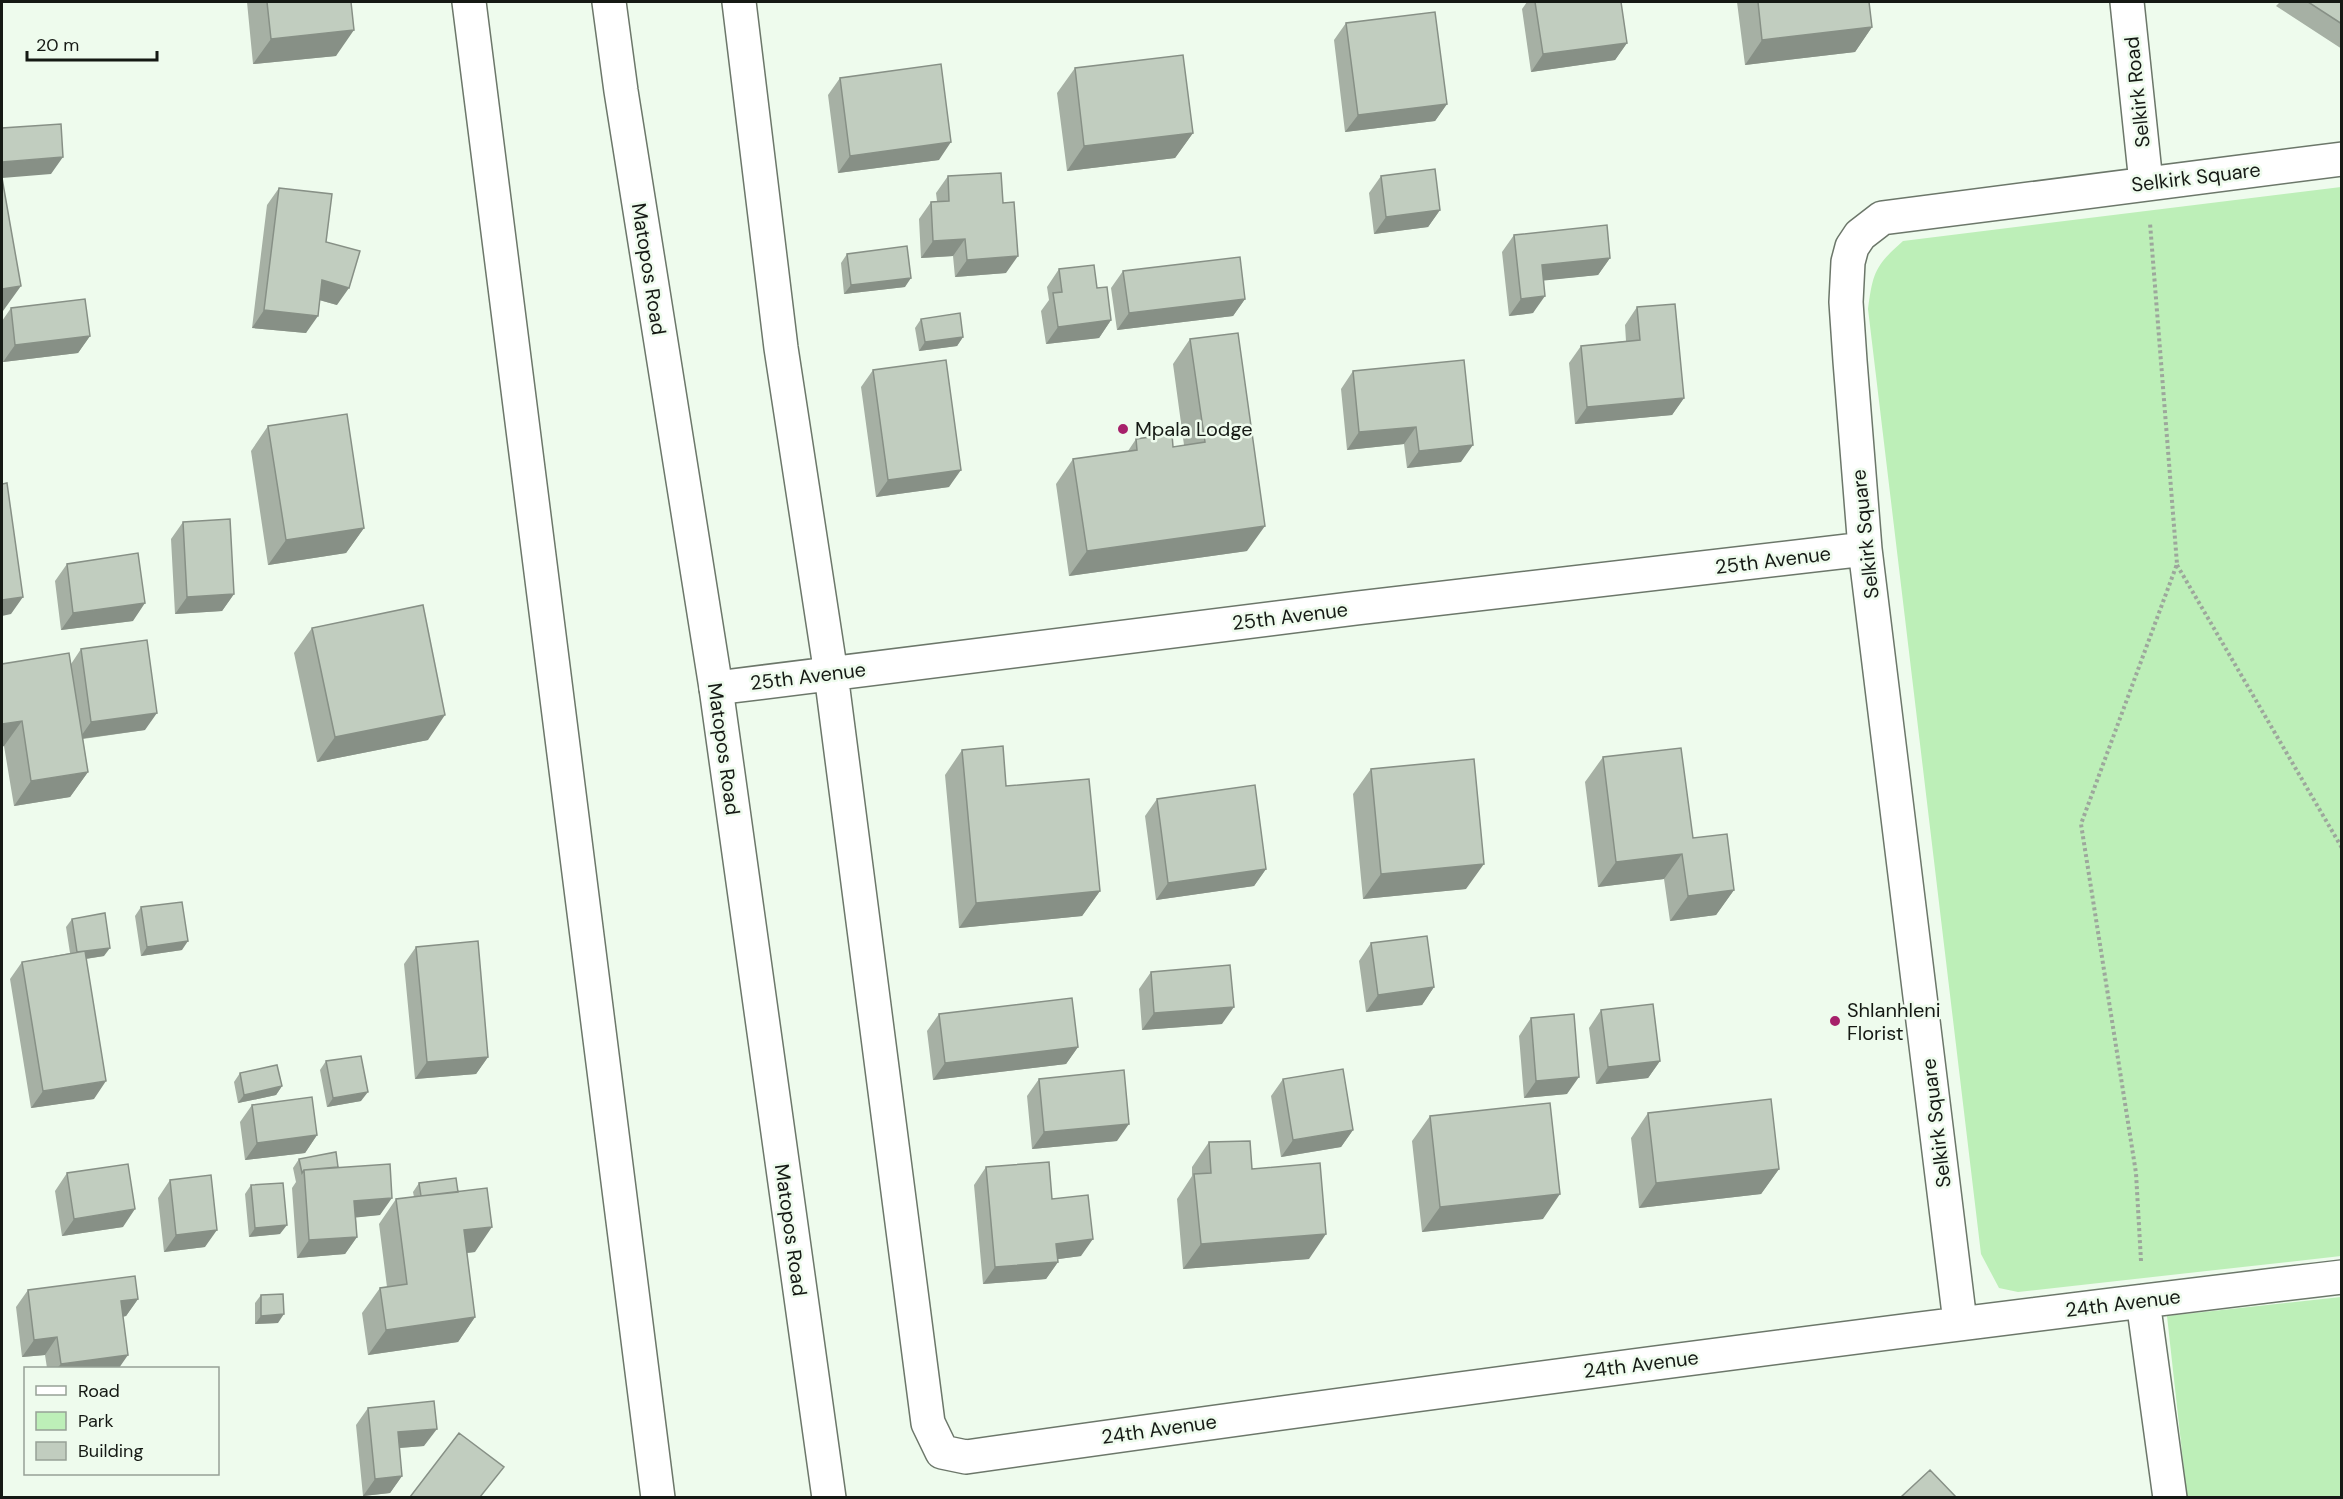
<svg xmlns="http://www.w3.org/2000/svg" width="2343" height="1499" viewBox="0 0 2343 1499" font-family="'DM Sans',sans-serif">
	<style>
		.green { fill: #bdefb8 }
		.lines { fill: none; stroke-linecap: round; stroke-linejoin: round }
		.minor-casing { stroke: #6c776a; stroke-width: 36 }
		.major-casing { stroke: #6c776a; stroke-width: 36 }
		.path { stroke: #9da79c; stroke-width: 4; stroke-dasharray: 3 3; stroke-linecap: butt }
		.minor { stroke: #fff; stroke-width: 33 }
		.major { stroke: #fff; stroke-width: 33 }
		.wall { fill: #a6b0a4 }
		.shaded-wall { fill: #879086 }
		.building { fill: #c1cdbf; stroke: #879086; stroke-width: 1.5 }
		.poi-dot { fill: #a6206a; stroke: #eefbed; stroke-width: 2 }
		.labels { text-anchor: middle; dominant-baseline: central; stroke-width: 5; stroke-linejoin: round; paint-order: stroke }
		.street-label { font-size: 20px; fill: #151914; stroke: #eefbed }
		.poi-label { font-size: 20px; fill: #151914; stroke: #eefbed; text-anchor: start }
	</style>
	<rect width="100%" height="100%" fill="#eefbed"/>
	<path class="green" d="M2341,187V1256L2018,1292L1999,1288L1981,1254L1868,309C1873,272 1875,266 1903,241Z
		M2341,1297V1497H2187L2167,1316Z"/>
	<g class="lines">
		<defs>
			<path id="minor" d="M469,2L658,1498
				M739,2L781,348L831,674L928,1423L942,1452L966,1457C1424,1392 1882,1332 2342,1277
				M2127,2L2146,183
				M716,688L1357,608L1865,549
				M2143,1301L2170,1498
				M1960,1322L1865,549L1850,361L1846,302L1848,262L1852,247L1860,235L1882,218L2342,159"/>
			<path id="major" d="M609,2L621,91L716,688L829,1498"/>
		</defs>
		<use href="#minor" class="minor-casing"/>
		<use href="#major" class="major-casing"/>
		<path class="path" d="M2177,565L2342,848
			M2141,1261L2136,1173L2081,824L2177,564L2150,223"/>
		<use href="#minor" class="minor"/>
		<use href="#major" class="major"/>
	</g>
	<path class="wall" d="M247,2H351L336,56L253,64Z
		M1527,2H1621L1627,43L1615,60L1531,72L1522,9Z
		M1737,2H1869L1872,27L1855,52L1745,65Z
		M2280,2H2342V49L2276,6Z
		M1346,23L1447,104L1435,121L1345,132L1334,40Z
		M1075,68L1193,133L1175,158L1067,171L1057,93Z
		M840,78L939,160L838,173L828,95Z
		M948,176L1006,273L955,277L953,256L921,258L919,219L931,202L937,201L936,193Z
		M1381,176L1440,210L1428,227L1374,234L1369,193Z
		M279,188L326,242L337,305L319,300L306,333L252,328L267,205Z
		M1514,235L1610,258L1598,275L1544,280L1533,313L1509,316L1502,252Z
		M847,254L905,287L844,294L841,263Z
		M1059,269L1097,288L1111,320L1099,338L1046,344L1041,311L1049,300L1047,287Z
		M1123,271L1245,299L1233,316L1117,330L1111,288Z
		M1637,307L1684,398L1672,415L1575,424L1569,363L1581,346L1626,341L1625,325Z
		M11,308L90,336L78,353L3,362L2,349V321Z
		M921,319L963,337L957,346L919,351L915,328Z
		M1190,339L1247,551L1069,576L1056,484L1073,459L1128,451L1136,439L1173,447L1184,445L1173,364Z
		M873,370L949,487L876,497L861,387Z
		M1353,371L1461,462L1407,468L1404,444L1347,450L1341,389Z
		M268,426L364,528L346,553L268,565L251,451Z
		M183,522L234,594L222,611L175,614L171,539Z
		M67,564L133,621L61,630L55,581Z
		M312,628L428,740L317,762L294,653Z
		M81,649L145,730L83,739L88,772L70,797L14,806L4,746L2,664H71Z
		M962,750L1006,786L1100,891L1082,916L959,928L945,775Z
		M1603,757L1693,838L1734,890L1716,915L1670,921L1664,879L1598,887L1585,782Z
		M1371,769L1466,889L1363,899L1353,794Z
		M1157,799L1266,869L1254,886L1156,900L1145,816Z
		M141,907L182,950L141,956L135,916Z
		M72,919L104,956L86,959L94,1099L31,1108L10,979L22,962L70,953L66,927Z
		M1371,943L1434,987L1422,1005L1366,1012L1359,961Z
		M416,947L488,1057L476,1074L415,1079L404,964Z
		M1151,972L1222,1024L1142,1030L1139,989Z
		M1601,1010L1660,1061L1648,1078L1596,1084L1589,1028Z
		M939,1014L1078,1047L1066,1064L933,1080L927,1031Z
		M1531,1018L1567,1094L1524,1098L1519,1036Z
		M326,1061L361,1101L327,1107L320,1070Z
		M240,1073L282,1086L276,1095L238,1103L234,1082Z
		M1039,1079L1117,1141L1032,1149L1027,1096Z
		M1283,1079L1353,1130L1341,1147L1281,1157L1271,1096Z
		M252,1105L317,1135L305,1153L245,1160L240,1122Z
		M1648,1113L1779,1169L1761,1194L1639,1208L1631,1138Z
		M1430,1116L1543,1219L1422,1232L1412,1141Z
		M1209,1142L1252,1169L1309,1259L1183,1269L1177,1199L1192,1176V1167Z
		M299,1159L338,1168L380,1215L356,1217L357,1237L345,1254L297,1258L292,1188L296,1182L293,1168Z
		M986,1167L1052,1199L1081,1256L1058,1259V1262L1046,1279L983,1284L974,1185Z
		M67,1173L123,1227L62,1236L55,1191Z
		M170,1180L205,1247L164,1252L158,1198Z
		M419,1183L458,1192L475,1252L467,1253L475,1317L458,1342L368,1355L362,1313L380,1288L387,1287L379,1224L396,1199L414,1197L413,1192Z
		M251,1185L280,1234L249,1237L245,1194Z
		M28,1290L138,1299L126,1316L123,1317L119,1368H47L45,1355L22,1357L16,1307Z
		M261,1295L278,1323L255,1324V1303Z
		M368,1408L424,1446L399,1448L402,1476L390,1493L363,1496L356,1425Z"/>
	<path class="shaded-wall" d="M1872,27L1855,52L1745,65L1762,40Z
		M354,30L336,56L253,64L271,39Z
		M1627,43L1615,60L1531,72L1543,54Z
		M1447,104L1435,121L1345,132L1358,115Z
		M1193,133L1175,158L1067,171L1084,146Z
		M951,142L939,160L838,173L850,156Z
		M63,157L51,174L2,178V162Z
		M1440,210L1428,227L1374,234L1386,217Z
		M965,239L953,256L921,258L933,241Z
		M1018,256L1006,273L955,277L967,260Z
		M1610,258L1598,275L1530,282L1542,265Z
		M911,278L905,287L844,294L851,285Z
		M322,280L349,288L337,305L309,297Z
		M21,286L3,311H2V289Z
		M1545,296L1533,313L1509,316L1521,299Z
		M1245,299L1233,316L1117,330L1129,313Z
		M264,310L318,316L306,333L252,328Z
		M1111,320L1099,338L1046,344L1058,327Z
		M90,336L78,353L3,362L15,345Z
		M963,337L957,346L919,351L925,342Z
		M1684,398L1672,415L1575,424L1587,407Z
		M1416,427L1404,444L1347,450L1359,432Z
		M1473,445L1461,462L1407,468L1419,451Z
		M961,470L949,487L876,497L888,480Z
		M1265,526L1247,551L1069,576L1087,551Z
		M364,528L346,553L268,565L286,540Z
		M234,594L222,611L175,614L187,597Z
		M23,597L11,614L2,616V600Z
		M145,603L133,621L61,630L73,613Z
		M157,713L145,730L79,739L91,722Z
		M445,715L428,740L317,762L335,737Z
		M22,721L4,746L2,747V724Z
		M88,772L70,797L14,806L31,781Z
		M1682,854L1664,879L1598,887L1616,862Z
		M1484,864L1466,889L1363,899L1381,874Z
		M1266,869L1254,886L1156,900L1168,883Z
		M1734,890L1716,915L1670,921L1688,896Z
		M1100,891L1082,916L959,928L976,903Z
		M188,941L182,950L141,956L147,947Z
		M110,948L104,956L71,961L77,952Z
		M1434,987L1422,1005L1366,1012L1378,995Z
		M1234,1007L1222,1024L1142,1030L1154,1013Z
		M1078,1047L1066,1064L933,1080L945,1063Z
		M488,1057L476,1074L415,1079L427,1062Z
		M1660,1061L1648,1078L1596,1084L1608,1067Z
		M1579,1077L1567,1094L1524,1098L1536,1081Z
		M106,1081L94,1099L31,1108L43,1091Z
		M282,1086L276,1095L238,1103L244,1095Z
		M368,1092L361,1101L327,1107L333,1098Z
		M1129,1124L1117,1141L1032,1149L1044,1132Z
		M1353,1130L1341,1147L1281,1157L1293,1140Z
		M317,1135L305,1153L245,1160L257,1143Z
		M1779,1169L1761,1194L1639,1208L1656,1183Z
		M1560,1194L1543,1219L1422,1232L1440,1207Z
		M392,1198L380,1215L342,1219L354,1201Z
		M135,1209L123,1227L62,1236L74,1219Z
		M287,1225L280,1234L249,1237L255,1228Z
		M492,1227L475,1252L446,1255L464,1230Z
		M217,1230L205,1247L164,1252L176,1235Z
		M1326,1234L1309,1259L1183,1269L1201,1244Z
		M357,1237L345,1254L297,1258L309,1240Z
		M1093,1239L1081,1256L1044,1261L1056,1244Z
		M1058,1262L1046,1279L983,1284L995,1267Z
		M138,1299L126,1316L109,1318L121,1301Z
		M284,1314L278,1323L255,1324L261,1316Z
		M475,1317L458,1342L368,1355L386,1330Z
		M57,1337L45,1355L22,1357L34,1340Z
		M128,1355L119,1368H57L61,1364Z
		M437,1429L424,1446L386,1449L398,1432Z
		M402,1476L390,1493L363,1496L375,1479Z"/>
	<path class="building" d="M267,2H351L354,30L271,39Z
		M1535,2H1621L1627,43L1543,54Z
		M1758,2H1869L1872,27L1762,40Z
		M2308,2H2342V24Z
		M1435,12L1447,104L1358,115L1346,23Z
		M1183,55L1193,133L1084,146L1075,68Z
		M941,64L951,142L850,156L840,78Z
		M61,124L63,157L2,162V128Z
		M1435,169L1440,210L1386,217L1381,176Z
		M1001,173L1003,203L1014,202L1018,256L967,260L965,239L933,241L931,202L949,201L948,176Z
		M2,178L21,286L2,289Z
		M279,188L332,194L326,242L360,251L349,288L322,280L318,316L264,310Z
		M1607,225L1610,258L1542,265L1545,296L1521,299L1514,235Z
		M907,246L911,278L851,285L847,254Z
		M1240,257L1245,299L1129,313L1123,271Z
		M1094,265L1097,288L1107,287L1111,320L1058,327L1053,293L1062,292L1059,269Z
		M85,299L90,336L15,345L11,308Z
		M1675,304L1684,398L1587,407L1581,346L1640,340L1637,307Z
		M960,313L963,337L925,342L921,319Z
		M1238,333L1265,526L1087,551L1073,459L1137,450L1136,439L1172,434L1173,447L1205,442L1190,339Z
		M946,360L961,470L888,480L873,370Z
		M1464,360L1473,445L1419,451L1416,427L1359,432L1353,371Z
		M347,414L364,528L286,540L268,426Z
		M7,483L23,597L2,600V484Z
		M230,519L234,594L187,597L183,522Z
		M138,553L145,603L73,613L67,564Z
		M423,605L445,715L335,737L312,628Z
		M147,640L157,713L91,722L81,649Z
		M69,653L88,772L31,781L22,721L2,724V664Z
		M1003,746L1006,786L1089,779L1100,891L976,903L962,750Z
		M1681,748L1693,838L1727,834L1734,890L1688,896L1682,854L1616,862L1603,757Z
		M1474,759L1484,864L1381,874L1371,769Z
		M1255,785L1266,869L1168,883L1157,799Z
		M182,902L188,941L147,947L141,907Z
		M105,913L110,948L77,952L72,919Z
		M1427,936L1434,987L1378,995L1371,943Z
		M478,941L488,1057L427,1062L416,947Z
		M85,951L106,1081L43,1091L22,962Z
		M1230,965L1234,1007L1154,1013L1151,972Z
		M1072,998L1078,1047L945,1063L939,1014Z
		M1653,1004L1660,1061L1608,1067L1601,1010Z
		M1574,1014L1579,1077L1536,1081L1531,1018Z
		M361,1056L368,1092L333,1098L326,1061Z
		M277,1065L282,1086L244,1095L240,1073Z
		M1343,1069L1353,1130L1293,1140L1283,1079Z
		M1124,1070L1129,1124L1044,1132L1039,1079Z
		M312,1097L317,1135L257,1143L252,1105Z
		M1771,1099L1779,1169L1656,1183L1648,1113Z
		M1550,1103L1560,1194L1440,1207L1430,1116Z
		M1250,1141L1252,1169L1320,1163L1326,1234L1201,1244L1194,1174L1211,1173L1209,1142Z
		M336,1152L338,1167L304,1170L302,1173L299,1159Z
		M1049,1162L1052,1199L1088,1195L1093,1239L1056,1244L1058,1262L995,1267L986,1167Z
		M128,1164L135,1209L74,1219L67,1173Z
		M390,1164L392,1198L354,1201L357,1237L309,1240L304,1170Z
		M211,1175L217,1230L176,1235L170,1180Z
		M456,1178L458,1192L421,1196L419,1183Z
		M283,1183L287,1225L255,1228L251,1185Z
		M487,1188L492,1227L464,1230L475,1317L386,1330L380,1288L407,1284L396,1199Z
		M135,1276L138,1299L121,1301L128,1355L61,1364L57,1337L34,1340L28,1290Z
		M283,1294L284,1314L261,1316V1295Z
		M434,1401L437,1429L398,1432L402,1476L375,1479L368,1408Z
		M459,1433L504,1467L480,1497H410Z
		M1930,1470L1956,1497H1901Z"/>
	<g class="poi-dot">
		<circle cx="1123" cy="429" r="6"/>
		<circle cx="1835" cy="1021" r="6"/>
	</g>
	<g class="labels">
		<g class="street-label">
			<text transform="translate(2137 92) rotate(-96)">Selkirk Road</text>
			<text transform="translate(2196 177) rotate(-7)">Selkirk Square</text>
			<text transform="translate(649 269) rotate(81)">Matopos Road</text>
			<text transform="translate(1865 534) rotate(-96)">Selkirk Square</text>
			<text transform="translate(1773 560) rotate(-7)">25th Avenue</text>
			<text transform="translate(1290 616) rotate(-7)">25th Avenue</text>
			<text transform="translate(808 676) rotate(-7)">25th Avenue</text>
			<text transform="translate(724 749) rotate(82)">Matopos Road</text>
			<text transform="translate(1936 1123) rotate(-97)">Selkirk Square</text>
			<text transform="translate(791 1230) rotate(82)">Matopos Road</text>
			<text transform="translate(2123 1303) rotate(-7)">24th Avenue</text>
			<text transform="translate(1641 1364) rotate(-7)">24th Avenue</text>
			<text transform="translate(1159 1429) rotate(-8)">24th Avenue</text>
		</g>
		<g class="poi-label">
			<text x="1135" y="429">Mpala Lodge</text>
			<text x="1847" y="1010">Shlanhleni<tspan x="1847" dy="23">Florist</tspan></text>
		</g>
	</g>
	<rect width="2343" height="1499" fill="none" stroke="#151914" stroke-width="6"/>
	<rect x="24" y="1367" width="195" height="108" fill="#eefbed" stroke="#97a196" stroke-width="1.5"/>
	<rect x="36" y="1386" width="30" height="9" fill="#ffffff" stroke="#97a196" stroke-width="1.5"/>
	<text x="78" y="1397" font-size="18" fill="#151914">Road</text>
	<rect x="36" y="1412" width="30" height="18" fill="#bdefb8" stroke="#97a196" stroke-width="1.5"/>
	<text x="78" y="1427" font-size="18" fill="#151914">Park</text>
	<rect x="36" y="1442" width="30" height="18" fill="#c1cdbf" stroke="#97a196" stroke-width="1.5"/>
	<text x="78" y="1457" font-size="18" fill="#151914">Building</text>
	<path d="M27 51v9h130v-9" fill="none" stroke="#151914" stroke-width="3"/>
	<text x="36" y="51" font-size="18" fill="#151914" stroke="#eefbed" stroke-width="4.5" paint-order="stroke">20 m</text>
</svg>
